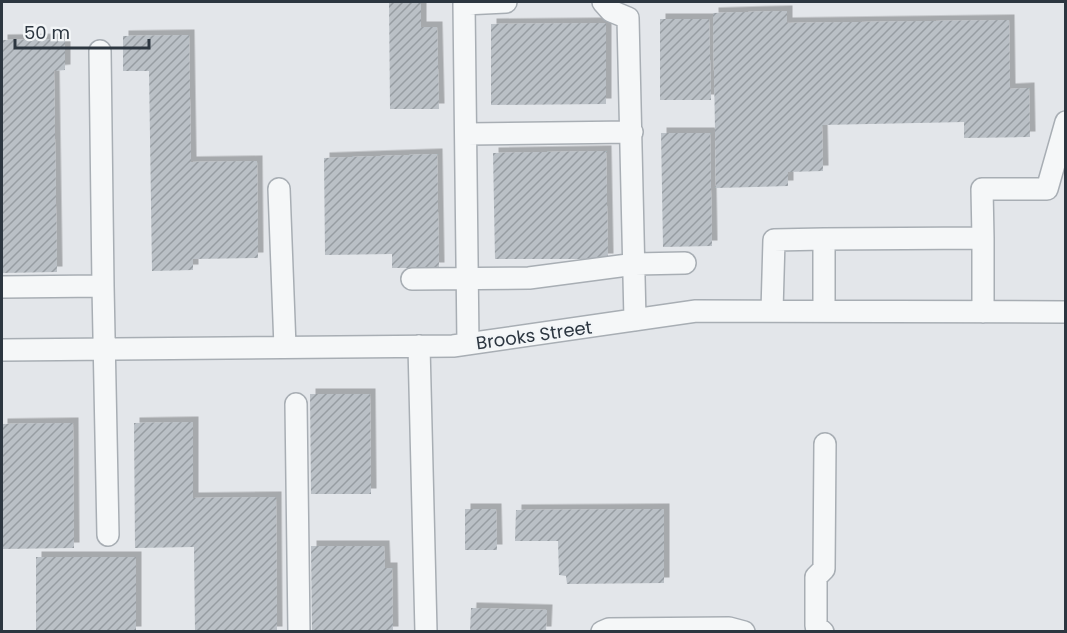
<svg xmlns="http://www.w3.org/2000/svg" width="1067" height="633" viewBox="0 0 1067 633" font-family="Poppins,sans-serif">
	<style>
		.building { fill: url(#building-hatch); filter: url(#shadow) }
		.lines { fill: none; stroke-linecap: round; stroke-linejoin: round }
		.minor-casing { stroke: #a8aeb4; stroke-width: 24 }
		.minor { stroke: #f5f7f8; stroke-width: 21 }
		.labels { text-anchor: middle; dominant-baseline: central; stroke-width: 4.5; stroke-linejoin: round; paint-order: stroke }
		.street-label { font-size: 18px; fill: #2c3640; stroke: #f2f5f7 }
	</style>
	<defs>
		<pattern id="building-hatch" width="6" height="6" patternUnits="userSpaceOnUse" patternTransform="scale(1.5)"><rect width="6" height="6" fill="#bac0c6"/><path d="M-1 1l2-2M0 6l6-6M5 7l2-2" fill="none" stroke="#979da2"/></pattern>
		<filter id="shadow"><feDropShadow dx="5.5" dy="-5.5" stdDeviation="0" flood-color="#0004"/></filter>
	</defs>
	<rect width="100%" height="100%" fill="#e3e6ea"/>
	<path class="building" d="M389,2H421V27H437L439,109H390Z
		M787,11V23L1009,20L1010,89L1029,88L1030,137L964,138V122L822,125L823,171L788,172V186L716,188L713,13Z
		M660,19H709L711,100H660Z
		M606,23V104L491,105V24Z
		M189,35L191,162L257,161L258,258L193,259V270L152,271L149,71H123V36Z
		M65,39V70L54,71L57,272L2,273V40Z
		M661,133H710L712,246L663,247Z
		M606,151L608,259H495L493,153Z
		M437,154L439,268H392V254L325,255L324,158Z
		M310,394H370L371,494H311Z
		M193,422V498L276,497L277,632H195L194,547L135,548L134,423Z
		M73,423L74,548L2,549V424Z
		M465,509H496L497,550H465Z
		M664,509V583L567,584L566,576L559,575L558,541H515L516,510Z
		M311,546H384L385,568H392L393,632H312Z
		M36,557H136V632H36Z
		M471,608L547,610L546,632H470Z"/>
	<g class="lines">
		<defs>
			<path id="minor" d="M603,2L611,11L628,18L635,320
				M467,134L632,132
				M279,189L285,347
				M983,238L982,189H1047L1066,122
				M412,279L529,278L635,264L685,263
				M103,286L108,535
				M2,287L103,286L100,51
				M772,311L774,240L824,239
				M824,311V239L983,238V312
				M468,344L464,4L506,2
				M419,346L426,632
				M2,350L453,346L696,311L1066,312
				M296,404L299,632
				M602,632L609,629L729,628L744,632
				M823,632L816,626V577L824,569L825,444"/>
		</defs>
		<use href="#minor" class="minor-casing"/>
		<use href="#minor" class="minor"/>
	</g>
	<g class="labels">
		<g class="street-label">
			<text transform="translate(534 335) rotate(-8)">Brooks Street</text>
		</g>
	</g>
	<rect width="1067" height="633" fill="none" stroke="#2c3640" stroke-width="6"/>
	<path d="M15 39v9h134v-9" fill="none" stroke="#2c3640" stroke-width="3"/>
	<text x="24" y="39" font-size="18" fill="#2c3640" stroke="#f2f5f7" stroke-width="4.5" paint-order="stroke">50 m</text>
</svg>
